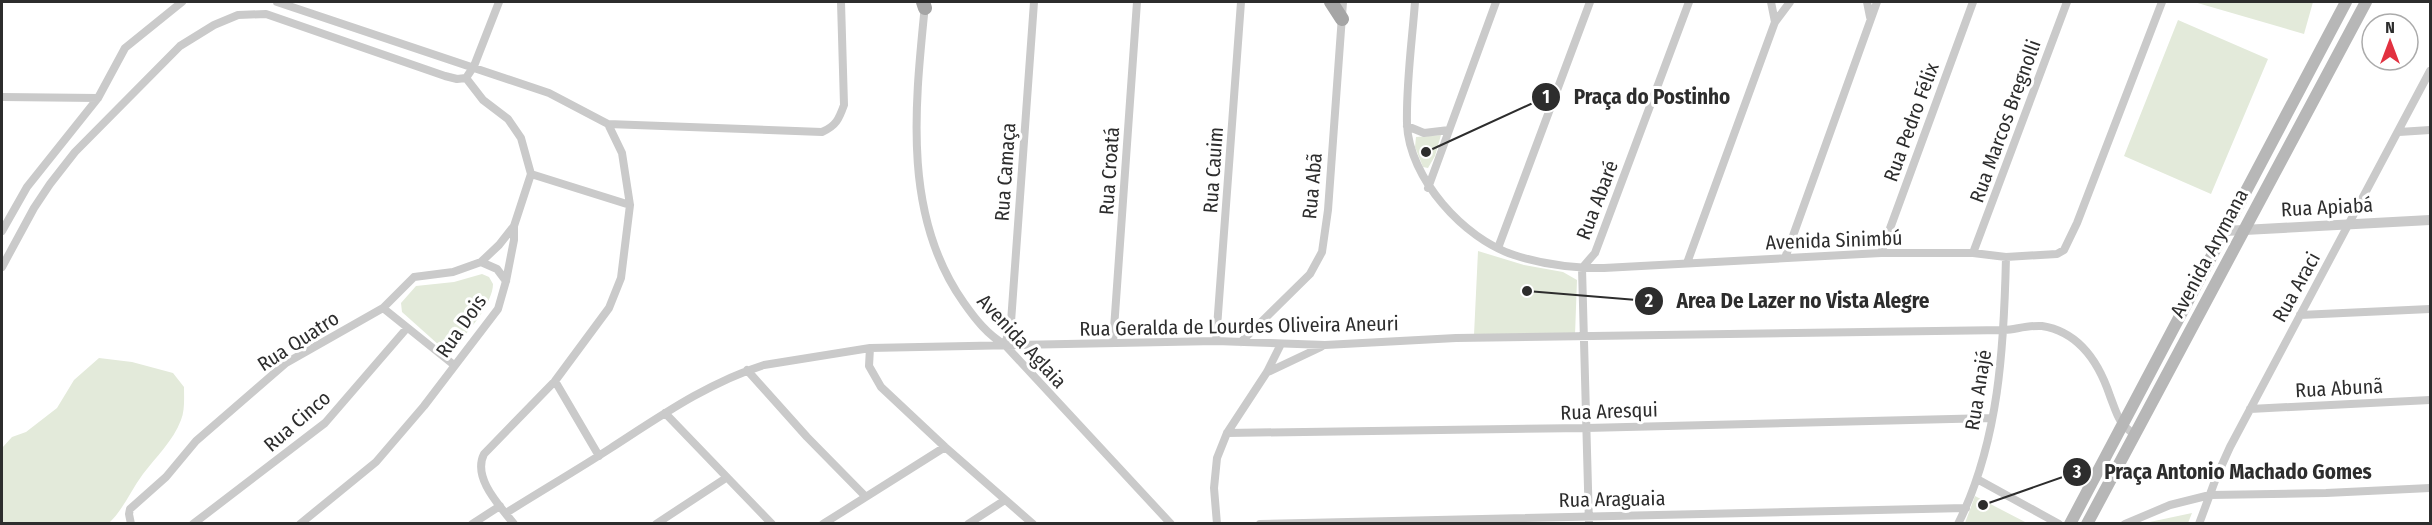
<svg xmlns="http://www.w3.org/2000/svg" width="2432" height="525" viewBox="0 0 2432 525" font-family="'Fira Sans Condensed',sans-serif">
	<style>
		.green { fill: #e3eada }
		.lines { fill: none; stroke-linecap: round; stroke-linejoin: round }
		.minor { stroke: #cacaca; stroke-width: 8 }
		.tertiary { stroke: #cacaca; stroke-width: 10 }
		.secondary { stroke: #b7b7b7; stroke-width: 12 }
		.primary { stroke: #a5a5a5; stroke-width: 14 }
		.labels { text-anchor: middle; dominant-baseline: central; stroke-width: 6; stroke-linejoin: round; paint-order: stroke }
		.street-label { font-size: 20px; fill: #2d2d2d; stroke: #fff }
		.leader { fill: none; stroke: #2d2d2d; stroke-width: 2 }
		.callout-dot { fill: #2d2d2d; stroke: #fff; stroke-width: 2 }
		.mark-label { font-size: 18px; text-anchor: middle; font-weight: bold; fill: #fff }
		.callout-label { font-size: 21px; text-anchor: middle; font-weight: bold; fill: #2d2d2d; stroke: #fff; stroke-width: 6; stroke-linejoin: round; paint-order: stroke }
	</style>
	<rect width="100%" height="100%" fill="#fff"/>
	<path class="green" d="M2194,2H2313L2304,34Z
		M2178,20L2268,59L2211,194L2124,156Z
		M1441,135L1435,156L1428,168L1423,167L1415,147L1416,137Z
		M1478,251L1524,265L1563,272L1577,280L1575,335H1474Z
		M482,274L489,277L493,284C493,303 467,335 453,347L440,346L402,312L401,303L416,286L454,282Z
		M99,358L132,362L173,373L184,387C184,398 185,410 181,420C173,441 156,457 143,474C131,490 123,510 109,523H2V448L12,437L26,432L57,408L74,380Z
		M1975,496L2027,523H1965Z
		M2192,513L2188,523H2145Z"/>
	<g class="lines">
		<path class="minor" d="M277,2L549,93L608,124L622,153L630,205L621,278L609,308L555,381L484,454C472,478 500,506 514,524
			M1415,2C1412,42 1406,84 1407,124C1409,178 1464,239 1514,255C1544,265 1573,268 1604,268L1881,253H1973L2006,257L2057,254L2064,250L2077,223L2162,2
			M1771,2L1775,22
			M1867,2L1870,17
			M925,5C915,105 902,216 964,303C976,320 987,334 1005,345L1171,524
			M466,78L474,66L499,2
			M2,97L98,98
			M608,124L822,132C836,126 839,119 844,105L841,2
			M1407,126L1424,133L1449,130
			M2399,132L2430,130
			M531,174L630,205
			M1428,188L1496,2
			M2,231L27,187L98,98L125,48L182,2
			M1498,248L1590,2
			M1881,253L1973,2
			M1973,253L2067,2
			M1785,258L1877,2
			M481,262L497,269L506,281
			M1687,263L1775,22L1790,2
			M2,267L34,208L50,184L75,152L180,46L214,25L238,15L266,14L445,76L457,79L466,78
			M383,308L454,365
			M2300,315L2430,309
			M1216,341L1241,2
			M1241,342L1310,274L1322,252L1328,210L1343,2
			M1113,343L1137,2
			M1005,345L1011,322L1034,2
			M870,348L869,366L881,387L945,447L1033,524
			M747,370L807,437L865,496
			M1268,372L1321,347
			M555,381L599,456
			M2250,409L2430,400
			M665,413L772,524
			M1227,433L1586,428L1992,418
			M1977,479L2059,524
			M506,513C541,491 577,470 611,448C659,417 709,382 764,365L870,348L1216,341L1325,345L1456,338L2005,330C2016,329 2031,325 2042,326C2080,332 2099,363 2110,396C2117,414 2118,423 2134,434
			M131,524L129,514L130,509L166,477L196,441L286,363L383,308L414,277L453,272L481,262L499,245L514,226
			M193,524L325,423L407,328
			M300,524L376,462L424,406L498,309L506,281L514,240V226L531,174L521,138L508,119L483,100L466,78
			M472,524L500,506
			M656,524L726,478
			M823,524L945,447
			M968,524L1005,500
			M1217,524L1214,488L1217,458L1227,433L1267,372L1281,344
			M1260,524L1966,508
			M1589,524L1582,268L1595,253L1689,2
			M1958,524C1999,442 2004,347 2006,257
			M2125,524L2170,505L2210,495L2326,493L2430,488
			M2199,524L2216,478L2230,447L2430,71"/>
		<path class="tertiary" d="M2225,231L2430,220"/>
		<path class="secondary" d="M2070,524L2346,2
			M2087,524L2366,2"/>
		<path class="primary" d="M923,2L925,8
			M1331,2L1342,19"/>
	</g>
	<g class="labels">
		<g class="street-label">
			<text transform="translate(2005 121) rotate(-70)">Rua Marcos Bregnolli</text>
			<text transform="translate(1911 122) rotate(-70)">Rua Pedro Félix</text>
			<text transform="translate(1213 170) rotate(-86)">Rua Cauim</text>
			<text transform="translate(1109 171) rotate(-86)">Rua Croatá</text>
			<text transform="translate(1005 172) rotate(-86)">Rua Camaça</text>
			<text transform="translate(1312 186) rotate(-85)">Rua Abã</text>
			<text transform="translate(1597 200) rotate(-69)">Rua Abaré</text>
			<text transform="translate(2327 207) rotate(-3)">Rua Apiabá</text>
			<text transform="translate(1834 240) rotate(-2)">Avenida Sinimbú</text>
			<text transform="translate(2209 253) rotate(-62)">Avenida Arymana</text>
			<text transform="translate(2296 287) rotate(-61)">Rua Araci</text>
			<text transform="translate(461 326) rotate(-55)">Rua Dois</text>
			<text transform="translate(1239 326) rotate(-1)">Rua Geralda de Lourdes Oliveira Aneuri</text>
			<text transform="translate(298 341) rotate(-33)">Rua Quatro</text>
			<text transform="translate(1022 341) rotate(47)">Avenida Aglaia</text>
			<text transform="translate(2339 388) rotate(-3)">Rua Abunã</text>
			<text transform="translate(1978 390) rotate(-81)">Rua Anajé</text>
			<text transform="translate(1609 411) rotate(-2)">Rua Aresqui</text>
			<text transform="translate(297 421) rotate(-41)">Rua Cinco</text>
			<text transform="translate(1612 499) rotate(-1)">Rua Araguaia</text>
		</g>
	</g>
	<path class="leader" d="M1426 152L1546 97M1527 291L1649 301M1983 505L2077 472"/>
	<g class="callout-dot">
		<circle cx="1426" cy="152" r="6"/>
		<circle cx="1527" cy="291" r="6"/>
		<circle cx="1983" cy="505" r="6"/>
		<circle cx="1546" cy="97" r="15"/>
		<circle cx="1649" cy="301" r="15"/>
		<circle cx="2077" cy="472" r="15"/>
	</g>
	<g class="mark-label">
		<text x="1546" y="103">1</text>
		<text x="1649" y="307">2</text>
		<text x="2077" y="478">3</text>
	</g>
	<g class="callout-label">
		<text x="1652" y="104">Praça do Postinho</text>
		<text x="1803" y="308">Area De Lazer no Vista Alegre</text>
		<text x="2238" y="479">Praça Antonio Machado Gomes</text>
	</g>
	<rect width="2432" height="525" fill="none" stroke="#2d2d2d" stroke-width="6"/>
	<g transform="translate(2390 42)"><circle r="28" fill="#ffffff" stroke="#ababab" stroke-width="1.5"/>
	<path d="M0-4.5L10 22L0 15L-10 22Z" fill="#e23140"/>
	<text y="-9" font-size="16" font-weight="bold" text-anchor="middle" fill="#2d2d2d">N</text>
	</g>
</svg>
